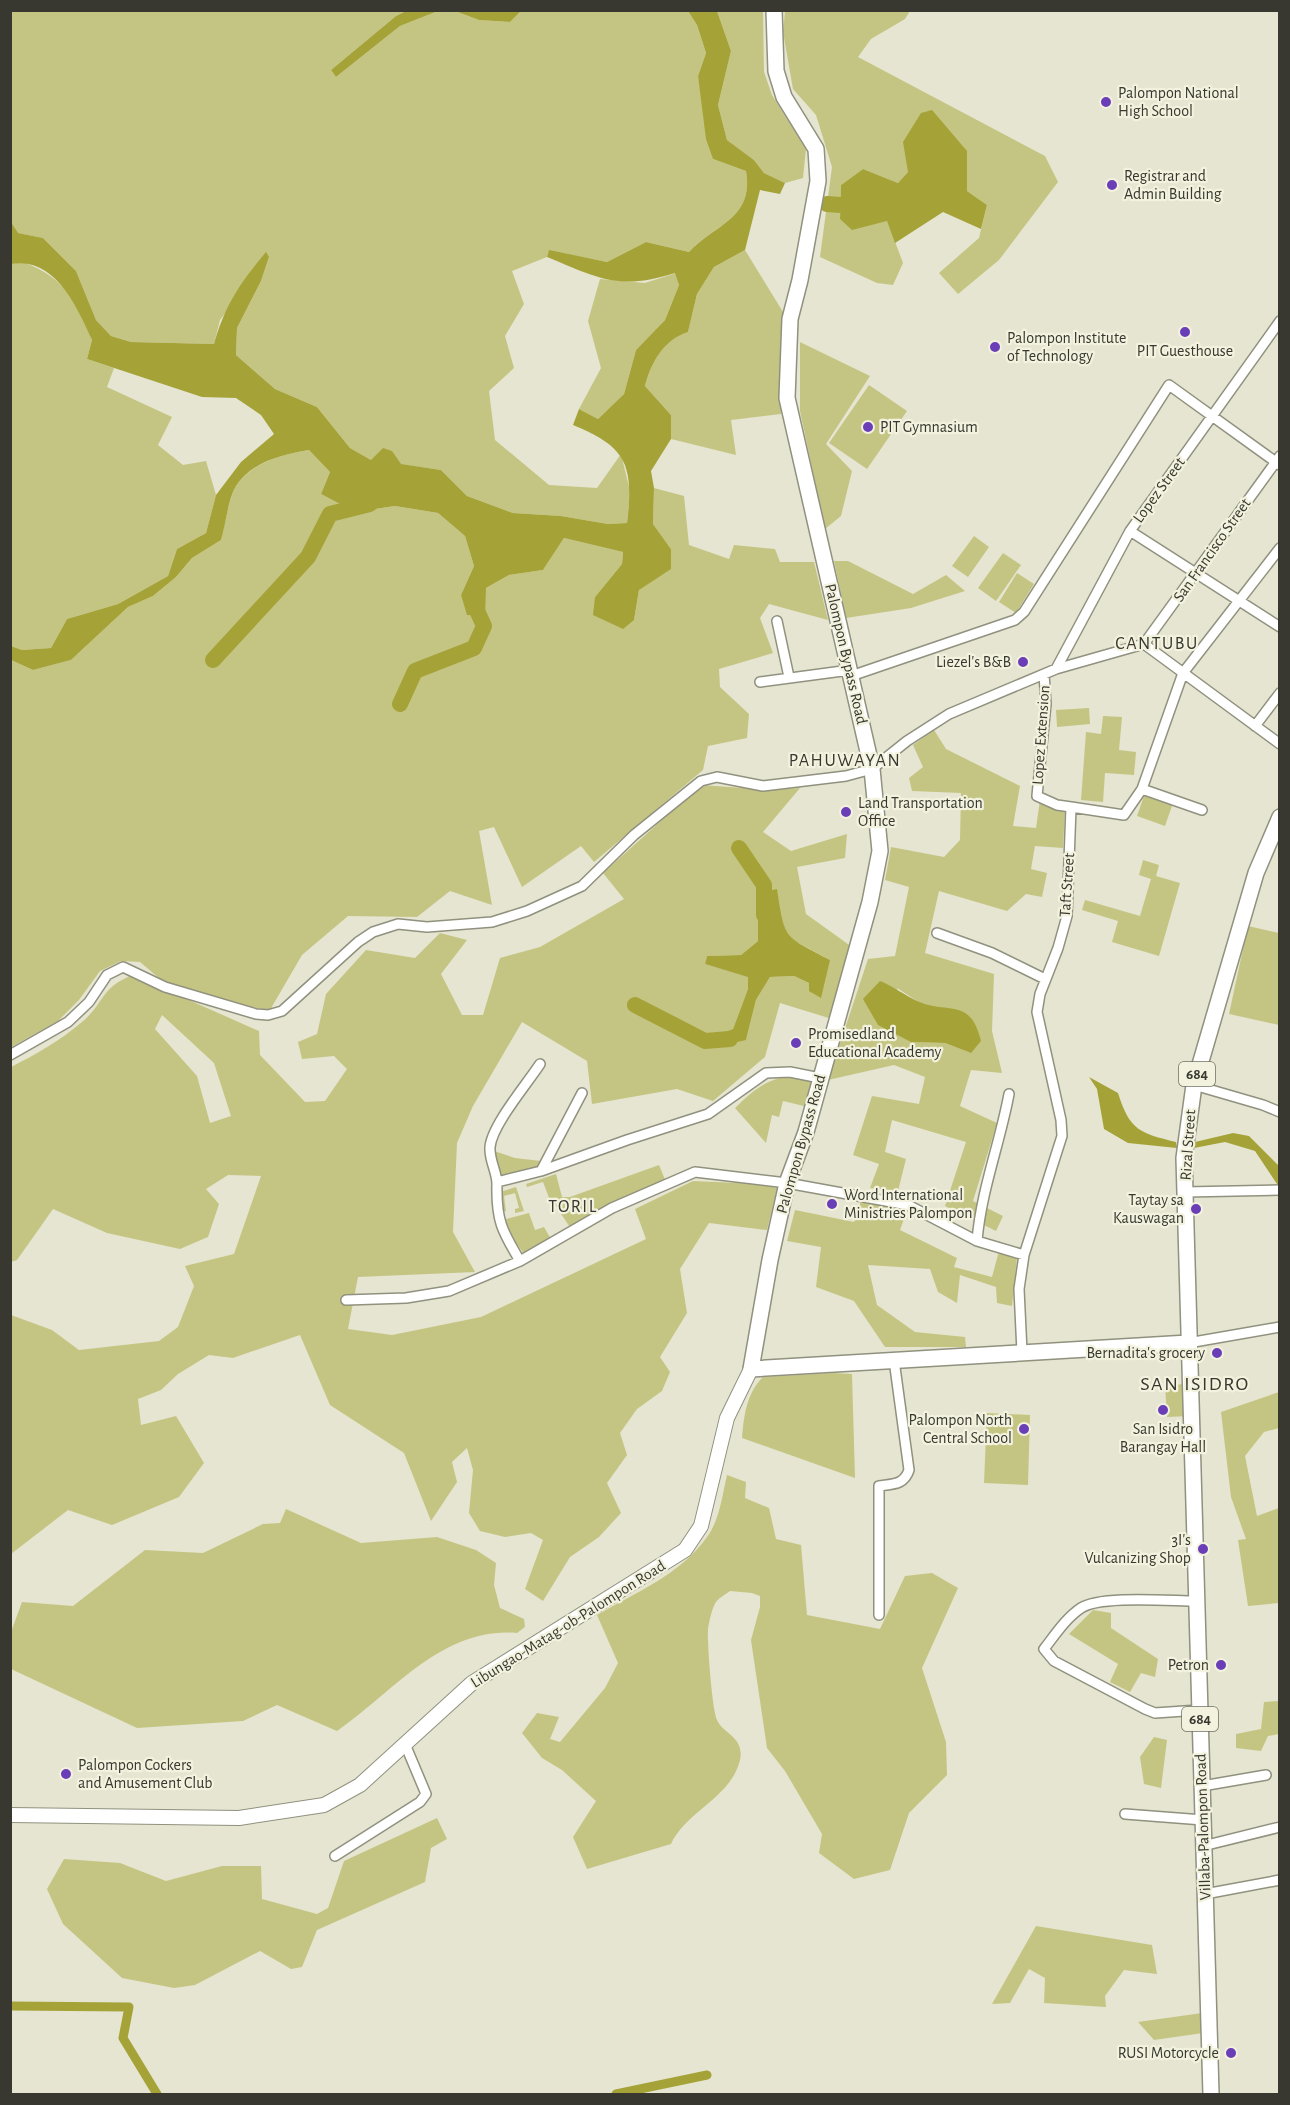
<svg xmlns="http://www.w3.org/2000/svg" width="1290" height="2105" viewBox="0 0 1290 2105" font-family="'Alegreya Sans',sans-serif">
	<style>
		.green { fill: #c5c583; fill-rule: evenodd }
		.water { fill: #a5a338 }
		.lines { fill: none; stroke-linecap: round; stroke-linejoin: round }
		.canal { stroke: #a5a338; stroke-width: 9 }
		.river { stroke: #a5a338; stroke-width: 16 }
		.street-casing { stroke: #90917e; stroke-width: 12 }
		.secondary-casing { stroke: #90917e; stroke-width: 16 }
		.primary-casing { stroke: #90917e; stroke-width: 18 }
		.street { stroke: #fff; stroke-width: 9 }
		.secondary { stroke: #fff; stroke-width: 14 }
		.primary { stroke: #fff; stroke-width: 15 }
		.poi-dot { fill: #6a3eb6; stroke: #f2f2de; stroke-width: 2 }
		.labels { text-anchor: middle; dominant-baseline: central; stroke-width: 4.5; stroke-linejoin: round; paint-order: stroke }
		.shield { fill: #f2f2de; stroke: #707064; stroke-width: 1.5 }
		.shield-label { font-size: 15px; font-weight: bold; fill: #383830 }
		.poi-label { font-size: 16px; fill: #383830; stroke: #f2f2de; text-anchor: start }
		.street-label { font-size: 16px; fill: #383830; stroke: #f2f2de }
		.neighbourhood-label { font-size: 18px; letter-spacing: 1.5px; fill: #383830; stroke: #f2f2de }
		.quarter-label { font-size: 20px; letter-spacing: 1.5px; fill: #383830; stroke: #f2f2de }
	</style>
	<rect width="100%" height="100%" fill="#e5e5d1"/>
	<path class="green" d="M11,10L406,11L396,16L331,70L336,77L400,26L438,11H455L479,20L510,22L521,11H688L697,25L706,53L698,76L713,159L746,171C754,220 716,222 689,252L646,242L607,262L549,251L547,257L512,271L524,304L505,336L514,368L489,391L495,440L549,485L597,488L621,454L630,491L627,523L608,524L561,516L513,513L467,496L441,470L371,460L350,448L317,407L275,389L236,355L237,328L261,281L269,257L220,320L214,344L131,342L111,336L96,320L76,271L43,238L17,233L11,222Z
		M717,11H763L764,72L772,95L806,149L803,178L785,183L764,173L754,160L727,140L718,105L731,51Z
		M785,11H910L905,19L871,39L858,57L1045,156L1058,182L999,260L958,294L939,273L979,238L987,205L967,191V151L908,172L898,183L863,169L841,185L840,219L887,220L903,263L893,285L877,283L820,257L832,167L816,115L793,89L783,32Z
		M745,250L783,312L781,414L731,420L736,455L671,439V415L645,386C652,362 662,340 688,332L697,294L714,267Z
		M23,262C67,279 74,300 92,340L87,359L114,368L107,387L172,417L158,445L183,465L206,461L216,495L206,533L177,549L168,576L118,604L67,619L51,648L22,650L11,646L10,264Z
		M676,273L679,285L665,320L636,350L624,394L598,419L579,409L601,368L588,321L600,279L645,283Z
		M800,342L870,376L826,444L852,471L841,516L825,529L800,411Z
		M869,385L907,411L867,469L829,443Z
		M309,450L330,472L321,494L355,512L395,506L438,513L465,536L474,566L461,595L486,588L509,575L543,570L564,538L623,552L622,564L595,597L634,620L639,590L671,549L653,524L654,488L684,496L689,545L729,559L734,545L775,549L780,562H814L828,620L769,604L760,618L773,653L719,669L720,687L749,714L747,738L708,746L703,770L594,862L581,846L522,887L494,827L479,831L492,905L450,891L417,917L348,916L302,955L270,1010L231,1004L166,984L140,962L121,961L100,971L79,1000L58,1021L11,1047V660L33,670L71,660L128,607L153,596L176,577L192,558L221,540C225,526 229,497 236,486C254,461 281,455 309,450Z
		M974,536L989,547L968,577L952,566Z
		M1003,553L1021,565L996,601L978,588Z
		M834,561H848L913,594L946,575L965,591L911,608L846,618Z
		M1017,573L1034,584L1016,613L999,602Z
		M1089,708L1090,724L1057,727L1056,710Z
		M1103,716L1122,717L1119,750L1136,752L1134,775L1105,773L1103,802L1081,800L1086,732L1101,734Z
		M934,730L946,749L1020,786L1013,826L1036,828L1040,800L1065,809L1063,848L1035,846L1031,869L1047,873L1042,897L1026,894L1007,911L939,891L925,953L994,974L992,1031L1002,1073L971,1070L960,1106L997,1123L973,1201L1003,1216L996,1231L945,1206L966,1142L892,1120L885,1152L906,1159L898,1191L870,1188L879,1164L853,1155L872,1096L919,1104L925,1077L894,1065L828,1080L868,959L895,956L909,887L885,880L891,847L944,857L960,840L961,793L912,791L909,778L923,767L913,745ZM897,988L917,1001L971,1053L945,1043L911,1042Z
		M701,785L772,790L800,788L763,832L791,851L847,834L845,858L797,867L806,914L852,947L832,1019L780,1003L765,1057L713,1101L677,1089L592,1104L587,1061L522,1022L473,1106L457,1143L453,1232L475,1272L358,1277L348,1329L392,1335L481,1317L646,1239L635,1209L693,1181L760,1184L777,1188L767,1230L709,1223L680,1269L687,1313L660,1357L670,1372L662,1391L637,1409L620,1433L627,1455L607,1483L621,1513L599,1537L570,1557L543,1601L525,1589L543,1540L531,1533L505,1537L480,1531L469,1513L473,1470L467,1448L452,1462L457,1482L431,1521L404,1453L330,1405L300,1335L233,1358L209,1355L178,1374L161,1390L138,1399L141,1425L176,1416L204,1463L179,1497L112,1525L68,1510L11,1554V1315L52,1330L79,1350L159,1341L178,1327L194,1286L185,1266L234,1254L261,1176L228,1175L206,1189L219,1204L208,1237L180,1249L107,1233L53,1209L17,1260L11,1262V1067C35,1055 61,1040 82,1022C105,1003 99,989 132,975L259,1031L260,1055L305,1102L325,1101L347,1069L334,1056L302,1059L298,1042L317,1034L326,994L366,950L415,958L440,933L467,940L441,974L462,1015H483L500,958L540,947L624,899L603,873ZM758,893L791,939L830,960L809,983L794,976L770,977L756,1000L746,1040L691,1037L694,1031L717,1036L733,1029L748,989V976L705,964L707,956L741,955L758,941ZM162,1015L214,1063L231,1116L210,1123L197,1076L155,1029Z
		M1145,793L1173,803L1165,826L1137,816Z
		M1143,860L1159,865L1156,876L1180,883L1159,956L1112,942L1118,921L1082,910L1085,900L1140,916L1151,879L1139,875Z
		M1248,926L1279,933V1025L1229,1014Z
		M789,1076L812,1081L804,1106L783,1101L779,1117L772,1115L766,1143L735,1108C752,1091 765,1080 789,1076Z
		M494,1151L515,1158L541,1161L538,1169L501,1178L497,1176Z
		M659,1165L666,1182L571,1229L554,1203H551L543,1182L527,1187L526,1184L556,1174L562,1197H570Z
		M516,1187L524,1211L515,1213V1209L519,1208L515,1193L504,1196L506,1211H503L500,1192Z
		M861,1201L908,1208L900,1230L957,1258L954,1267L992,1277L999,1251L1017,1257L1012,1306L997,1303L996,1287L960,1275L957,1303L938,1292L930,1269L868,1265L877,1305L915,1332L965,1337L966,1347H885L854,1301L816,1287L821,1247L787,1241L795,1210L854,1222Z
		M529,1213L535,1230L544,1227L552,1241L525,1255L508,1233L506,1219Z
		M834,1373L852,1374L855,1478L742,1438C744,1416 746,1394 763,1377Z
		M1188,1384L1190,1416L1167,1417L1165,1385Z
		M1279,1392V1428L1264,1432L1245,1456L1257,1516L1279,1508V1603L1248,1606L1238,1540L1246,1539L1231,1497L1221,1412Z
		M987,1413L1030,1415L1028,1485L984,1483Z
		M727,1475L746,1482L745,1498L769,1508L776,1539L801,1545L807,1615L880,1629L905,1576L932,1573L958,1588L922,1668L946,1742L947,1775L909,1813L890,1870L854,1879L819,1853L822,1834L785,1771L767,1748L751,1640L760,1607V1596L752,1593L730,1591C726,1594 719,1598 716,1602C712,1608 709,1622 708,1629C707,1641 712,1710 717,1720C722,1733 745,1737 740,1760C731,1798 686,1811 671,1844L587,1869L573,1837L596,1801L562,1770L542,1758L522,1733L537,1713L559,1717L550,1739L560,1742L605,1688L618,1663L597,1615C635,1593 681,1574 707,1537C720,1519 722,1496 727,1475Z
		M286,1509L361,1543L437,1537L476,1550L496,1563L494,1585L500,1608L524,1619L525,1627L517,1633C441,1627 393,1693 337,1731L277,1705L243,1721L137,1728L11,1669V1632L22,1602L73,1606L145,1550L203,1553L263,1524L280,1523Z
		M1093,1610L1111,1613V1628L1158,1659L1155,1677L1141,1673L1130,1692L1110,1682L1118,1664L1069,1634Z
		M1279,1701V1734L1268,1736L1261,1751L1236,1748V1734L1261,1729L1264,1702Z
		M1154,1737L1167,1740L1161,1788L1144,1784L1140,1757Z
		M437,1818L447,1839L431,1848L425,1882L317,1930L302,1967L291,1969L260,1951L195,1985L174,1988L122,1978L63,1924L47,1889L64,1859L120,1863L166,1881L222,1866H261L262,1899L317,1914L328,1908L344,1861Z
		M1036,1926L1152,1945L1157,1974L1124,1970L1105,1996L1106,2007L1044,2003L1045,1978L1029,1969L1010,2003L992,2004Z
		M1202,2013L1203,2033L1154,2040L1138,2022Z"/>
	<path class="water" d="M406,11H438L400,26L336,77L331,70L396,16Z
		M455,11H521L510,22L479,20Z
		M688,11H717L731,51L718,105L727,140L754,160L764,173L785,183L780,194L760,190L745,250L714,267L697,294L688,332C663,340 651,363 645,386L671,415V439L651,471L654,488L653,524L671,549V569L639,590L634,620L623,629L593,615L595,597L622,564L623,552L564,538L543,570L509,575L486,588L485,616L467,615L461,595L474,566L465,536L438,513L395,506L355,512L321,494L330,472L309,450C281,455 253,461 236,486C228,499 226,524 221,540L192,558L176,577L153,596L128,607L71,660L33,670L11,660V646L22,650L51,648L67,619L118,604L168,576L177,549L206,533L216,495L241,462L274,434L261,415L236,398L202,397L87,359L92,340C77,307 55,256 11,264V222L18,233L43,238L76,271L96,320L111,336L131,342L214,344C225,305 240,283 266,252L269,257L261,281L237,328L236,355L275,389L317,407L350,448L371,460L383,448L392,451L401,464L441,470L467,496L513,513L561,516L608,524L627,523C634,465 627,447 573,425L579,409L598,419L624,394L636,350L665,320L679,285L675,273C619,291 598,278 547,257L549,250L607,262L646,242L689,252C716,223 754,219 746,171L713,159L706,139L698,76L706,53L697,25Z
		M932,110L967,151V191L987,205L981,229L943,212L895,243L887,221L852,230L840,219L841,185L863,169L898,183L908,172L903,142L921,113Z
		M777,889C785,942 784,935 830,960L821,998L809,991V983L794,976L770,977L756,1000L746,1040L724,1045L691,1038L693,1031L717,1035L733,1029L748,989V977L705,964L707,956L741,955L758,941V893Z
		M880,981C893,986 904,995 917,1001C948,1015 970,996 981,1041L971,1053L945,1043L911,1042L878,1025L863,999Z
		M1089,1077L1118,1093C1130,1131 1140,1133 1176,1142L1177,1148L1128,1143L1104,1129L1097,1089Z
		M1233,1133L1249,1136L1279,1166V1187L1255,1151L1225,1142L1194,1148L1195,1142Z"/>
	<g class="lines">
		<path class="canal" d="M10,2006L129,2007L123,2038L157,2094
			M616,2094L707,2075"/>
		<path class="river" d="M827,204L840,205L861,201
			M213,660L308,557L330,514L370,504
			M400,704L415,671L474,648L484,626L470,595
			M739,848L764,885V915
			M635,1005L705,1041L730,1039"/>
		<defs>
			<path id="street" d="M1130,531L1280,627
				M777,621L789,677
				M1144,644L1280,456
				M1144,644L1280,744
				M1056,669L1130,531L1280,321
				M1044,674L1046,704L1037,796L1057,805L1071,807
				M851,676L1015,620L1024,612L1169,385L1280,465
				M760,682L850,670
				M1255,726L1280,693
				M1142,789L1202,810
				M937,933L992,953L1045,979
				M10,1055L68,1022L89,1002L107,975L123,967L165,987L256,1014L268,1015L282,1011L358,942L373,932L398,924L427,927L492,922L527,911L582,886L634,835L701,781L717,777L763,786L846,776L872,769L907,741L949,714L1056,669L1144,644
				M1194,1085L1263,1105L1280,1112
				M541,1171L582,1093
				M497,1182L541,1171L627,1140L708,1114L766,1073L790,1072L820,1078
				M1185,1192L1280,1190
				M977,1241C981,1191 1000,1143 1009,1094
				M520,1261C502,1231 496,1220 497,1184C497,1172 489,1160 490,1147C492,1125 527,1084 540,1064
				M346,1300L406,1298L449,1291L520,1261L612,1208L695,1172L787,1183L908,1205L977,1241L1024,1255
				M1188,1343L1280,1327
				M1022,1352L1019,1289L1024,1255L1062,1136L1061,1120L1037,1012L1040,994L1058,948L1067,916L1071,807L1124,815L1142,789L1183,673L1280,548
				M1196,1601C1171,1601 1100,1595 1081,1608C1066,1618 1055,1635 1044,1649L1054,1661L1145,1709L1155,1713L1199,1710
				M879,1615V1486C893,1484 904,1485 909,1470L894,1360
				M1202,1786L1266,1775
				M1125,1814L1203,1820
				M1203,1846L1280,1827
				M335,1856L420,1802L426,1794L405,1744
				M1205,1894L1280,1880"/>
			<path id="secondary" d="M10,1815L239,1818L324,1805L360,1785L472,1683L685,1550L701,1526L727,1418L751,1369"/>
			<path id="primary" d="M774,10L776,71L784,97L816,149L818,181L800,280L790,319L787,398L872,769L880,851L870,902L806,1132L787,1183L770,1260L751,1369L1188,1343
				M1211,2094L1184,1158L1194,1085L1256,873L1280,817"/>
		</defs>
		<use href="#street" class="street-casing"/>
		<use href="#secondary" class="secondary-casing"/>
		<use href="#primary" class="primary-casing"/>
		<use href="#street" class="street"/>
		<use href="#secondary" class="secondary"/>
		<use href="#primary" class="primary"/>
	</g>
	<g class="poi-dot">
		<circle cx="1106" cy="102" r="6"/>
		<circle cx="1112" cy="185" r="6"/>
		<circle cx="1185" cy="332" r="6"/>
		<circle cx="995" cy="347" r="6"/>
		<circle cx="868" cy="427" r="6"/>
		<circle cx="1023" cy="662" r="6"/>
		<circle cx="846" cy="812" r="6"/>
		<circle cx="796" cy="1043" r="6"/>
		<circle cx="832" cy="1204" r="6"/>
		<circle cx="1196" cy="1209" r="6"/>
		<circle cx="1217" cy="1353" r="6"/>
		<circle cx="1163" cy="1410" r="6"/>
		<circle cx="1024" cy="1429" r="6"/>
		<circle cx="1203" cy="1549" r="6"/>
		<circle cx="1221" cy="1665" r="6"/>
		<circle cx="66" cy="1774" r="6"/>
		<circle cx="1231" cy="2053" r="6"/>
	</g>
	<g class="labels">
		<g class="shield">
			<rect x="1179" y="1062" width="36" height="24" rx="4.5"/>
			<rect x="1182" y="1707" width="36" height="24" rx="4.5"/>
		</g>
		<g class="shield-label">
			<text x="1197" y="1074">684</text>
			<text x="1200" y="1719">684</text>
		</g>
		<g class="poi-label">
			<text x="1118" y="93">Palompon National<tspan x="1118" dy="18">High School</tspan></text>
			<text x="1124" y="176">Registrar and<tspan x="1124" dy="18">Admin Building</tspan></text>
			<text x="1007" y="338">Palompon Institute<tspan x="1007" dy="18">of Technology</tspan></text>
			<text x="1185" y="351" text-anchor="middle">PIT Guesthouse</text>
			<text x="880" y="427">PIT Gymnasium</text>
			<text x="1011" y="662" text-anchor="end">Liezel's B&amp;B</text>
			<text x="858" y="803">Land Transportation<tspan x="858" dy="18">Office</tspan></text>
			<text x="808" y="1034">Promisedland<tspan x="808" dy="18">Educational Academy</tspan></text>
			<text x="844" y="1195">Word International<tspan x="844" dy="18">Ministries Palompon</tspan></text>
			<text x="1184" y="1200" text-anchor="end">Taytay sa<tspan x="1184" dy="18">Kauswagan</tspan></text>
			<text x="1205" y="1353" text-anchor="end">Bernadita's grocery</text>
			<text x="1012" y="1420" text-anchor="end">Palompon North<tspan x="1012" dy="18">Central School</tspan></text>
			<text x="1163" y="1429" text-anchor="middle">San Isidro<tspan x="1163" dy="18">Barangay Hall</tspan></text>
			<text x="1191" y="1540" text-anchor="end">3I's<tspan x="1191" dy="18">Vulcanizing Shop</tspan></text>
			<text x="1209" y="1665" text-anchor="end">Petron</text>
			<text x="78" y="1765">Palompon Cockers<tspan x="78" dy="18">and Amusement Club</tspan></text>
			<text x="1219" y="2053" text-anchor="end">RUSI Motorcycle</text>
		</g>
		<g class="street-label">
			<text transform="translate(1159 490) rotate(-54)">Lopez Street</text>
			<text transform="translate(1212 550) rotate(-55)">San Francisco Street</text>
			<text transform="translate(846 654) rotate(77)">Palompon Bypass Road</text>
			<text transform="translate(1041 735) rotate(-86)">Lopez Extension</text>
			<text transform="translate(1067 885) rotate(-86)">Taft Street</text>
			<text transform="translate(801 1144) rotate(-74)">Palompon Bypass Road</text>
			<text transform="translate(1188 1145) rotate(-86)">Rizal Street</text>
			<text transform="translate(568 1624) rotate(-32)">Libungao-Matag-ob-Palompon Road</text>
			<text transform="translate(1203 1827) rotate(-92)">Villaba-Palompon Road</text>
		</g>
		<g class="neighbourhood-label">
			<text x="1157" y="644">CANTUBU</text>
			<text x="845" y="761">PAHUWAYAN</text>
			<text x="573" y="1207">TORIL</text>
		</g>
		<g class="quarter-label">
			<text x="1195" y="1384">SAN ISIDRO</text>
		</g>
	</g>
	<rect width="1290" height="2105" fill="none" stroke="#383830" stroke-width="24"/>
</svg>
